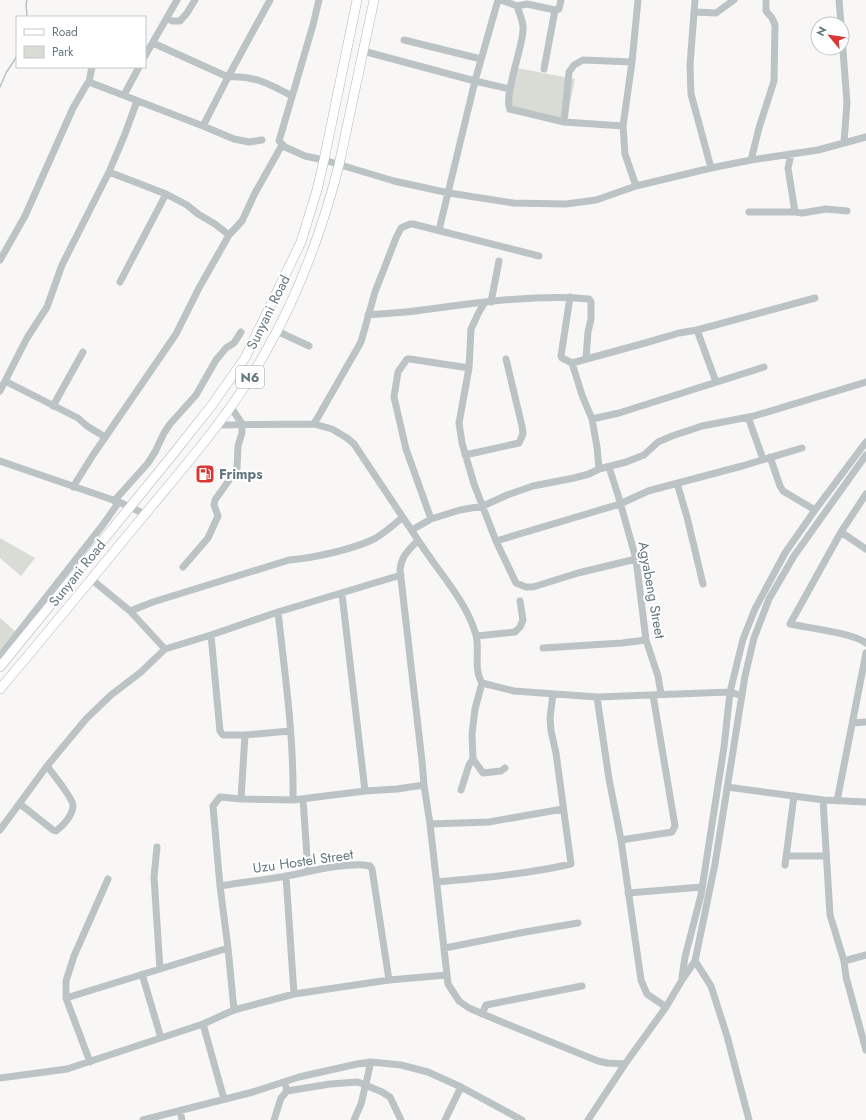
<svg xmlns="http://www.w3.org/2000/svg" width="866" height="1120" viewBox="0 0 866 1120" font-family="Jost,sans-serif">
	<style>
		.green { fill: #d9dcd4 }
		.lines { fill: none; stroke-linecap: round; stroke-linejoin: round }
		.stream { stroke: #b4c4c5; stroke-width: 1.5 }
		.major-casing { stroke: #b0b7b9; stroke-width: 10 }
		.minor { stroke: #bcc3c5; stroke-width: 7 }
		.major { stroke: #fff; stroke-width: 9 }
		.labels { text-anchor: middle; dominant-baseline: central; stroke-width: 4; stroke-linejoin: round; paint-order: stroke }
		.shield { fill: #fff; stroke: #92a1a5; stroke-width: 1 }
		.shield-label { font-size: 13px; font-weight: bold; fill: #64797f }
		.street-label { font-size: 14px; fill: #64797f; stroke: #fff }
		.poi-label { font-size: 14px; font-weight: bold; fill: #64797f; stroke: #fff; text-anchor: start }
	</style>
	<rect width="100%" height="100%" fill="#f8f7f5"/>
	<path class="green" d="M517,68L575,79L566,124L506,112Z
		M0,538L35,558L21,576L0,558Z
		M0,618L15,631L0,650Z"/>
	<g class="lines">
		<path class="stream" d="M27,17L26,4L27,0
			M0,87L6,73L17,56"/>
		<defs>
			<path id="major" d="M0,667L174,453L212,405L245,358L301,242L317,190L324,160L357,0
				M0,689C49,631 97,572 146,513C188,462 233,411 265,353C299,294 322,231 339,165L374,0"/>
		</defs>
		<use href="#major" class="major-casing"/>
		<path class="minor" d="M319,0L313,25L279,141L285,147L305,156L324,160L394,181L449,193L513,203L566,204L596,200L636,186L711,168L751,160L818,150L866,137
			M501,0L517,6C519,13 524,22 523,30C523,46 503,98 510,109L564,122L623,126
			M695,0L690,65L691,94L711,168
			M839,0L841,24
			M517,6L527,4L555,10L559,9L561,0
			M694,12L716,13L734,0
			M167,18L172,21H180L187,13L195,0
			M842,37L847,103L844,142
			M404,40L481,59
			M153,43L228,77C253,75 270,84 292,96
			M363,51L475,81L510,89
			M145,56L177,0
			M544,69L555,10
			M89,82L203,126L234,139L249,142L262,140
			M124,95L139,67
			M564,122L569,72L574,65L583,60L632,62
			M203,126L228,77L270,0
			M791,154L788,168L795,212L802,213L826,209L847,211
			M751,160L759,128L774,81L775,25L772,18L766,11V0
			M109,172L166,194L187,205L198,214L215,224L229,235
			M636,186L625,154L623,126L632,62L638,0
			M749,212H795
			M439,230L475,81L498,0
			M0,260L25,216L73,108L87,84L89,82L92,67
			M120,282L166,194
			M570,297L561,356L562,358L572,363L645,343L679,333L697,330L815,298
			M485,302L479,312L471,329L469,368L459,423L462,443L474,484L496,541L516,583L526,587H533L578,573L636,559
			M491,302L499,261
			M368,315C386,313 404,313 422,310C477,303 533,294 589,299L591,302V319L588,332L586,359
			M697,330L716,382
			M277,331L309,346
			M572,363L582,395L592,419L597,447L599,469
			M5,381L78,418L87,426L105,437
			M0,391L27,338L47,307L62,265L109,172L125,134L137,101
			M53,406L83,352
			M748,417L763,459
			M592,419L619,413L764,367
			M314,424L361,342L375,292L396,238L401,228L410,224H413L539,256
			M217,425L314,424L332,429L347,438L354,444L418,540C427,554 437,567 447,581C459,598 470,614 476,635C480,650 473,669 482,683L514,691L597,697L730,692L742,696
			M465,455L519,443L523,434L522,426L506,359
			M770,457L780,486L783,491L815,510
			M0,461L119,502L145,514
			M609,467L618,495L636,559L646,640L658,676L661,694
			M677,483L687,517L703,584
			M73,487L93,455L176,334L199,288L229,235L242,221L255,193L282,145
			M866,494L841,532L790,624C808,628 853,633 866,643
			M114,501L148,463L155,452L164,433L170,424L196,395L216,360L226,348L234,343L241,332
			M431,519L406,449L394,397L398,372L407,359H410L469,368
			M412,530L431,519L460,510L483,506L507,495L533,486L574,478L589,474L599,469L626,462L644,455L658,442L672,436L702,426L754,416L866,382
			M841,532L866,549
			M418,540C409,550 401,556 400,570L422,761L424,785L430,824L448,984L459,1001L469,1008L497,1020L598,1061L607,1063L625,1064
			M496,541L620,504L648,491L742,466L802,448
			M183,567L208,538L218,516L214,505L215,500L237,469L238,446L242,433V424L231,407
			M91,579L130,611L165,649
			M342,594L365,791
			M130,611L153,602L289,560C313,558 350,550 372,540C383,535 393,525 402,518
			M278,612C285,675 294,737 293,800
			M211,635L220,731L223,735H245L290,731
			M477,636L515,632L520,627L523,620L520,601
			M543,648L622,643L646,640
			M0,656L102,526L119,502
			M597,697L609,779L621,840L641,980L647,994L666,1007
			M853,723L866,722
			M473,759L483,773L501,771L505,768
			M727,787L823,800L866,802
			M461,790L469,765L473,759L472,734L475,709L482,683
			M241,799L245,735
			M303,799L308,871
			M823,800L830,915L844,961L846,977L866,1050
			M837,801L866,653
			M20,804L53,830L56,831C64,825 73,815 73,805C72,797 53,774 47,766
			M430,824L489,822L563,809
			M0,830L47,766L86,719L111,695L141,672L165,649L211,635L278,612L401,575
			M621,840L672,832L675,826L653,695
			M157,847L154,877L160,969
			M787,856H826
			M785,865L794,796
			M286,876L294,994
			M437,882C482,878 527,874 571,864L556,753L551,731L550,718L553,694
			M220,886C242,882 265,880 287,876C308,872 350,861 370,866L372,869L389,980
			M628,893L702,887
			M445,948L525,932L578,923
			M695,961L711,986L727,1036L749,1120
			M844,961L866,955
			M142,974L161,1038
			M682,977L685,957L701,895L724,747L730,692L743,639L755,609L785,553L815,510L866,442
			M66,998L228,948
			M234,1010L228,948L220,886L213,806L220,797L241,799L293,800L365,791L397,789L424,785
			M482,1014L486,1005L582,986
			M203,1024L224,1099
			M90,1062L66,998V981L74,956L108,879
			M0,1078L67,1069L203,1024L234,1010L294,994L389,980L447,975
			M287,1091L330,1084L358,1082L382,1092L390,1097L401,1120
			M180,1111L182,1120
			M143,1120L253,1092L299,1077L357,1064L371,1062L401,1065L428,1072L461,1087L522,1120
			M274,1120L281,1098L287,1091L286,1087
			M354,1120L361,1104L371,1062
			M445,1120L461,1087
			M588,1120L625,1064L666,1007L682,980L695,961L715,864L745,676L754,638L769,599L794,556L866,455"/>
		<use href="#major" class="major"/>
	</g>
	<defs>
		<symbol id="fuel-square" viewBox="-11 -11 22 22"><rect x="-9" y="-9" width="18" height="18" rx="4" fill="#db3732" stroke="#fff"/><path d="M-5.5-6h7V0h2V4h1.3V-2.5L3-4.5l.8-.8L6-3V5H2.5V1h-1V6h-7ZM-4.2-4.7v3.2H.2V-4.7Z" fill="#fff"/></symbol>
	</defs>
	<g fill-rule="evenodd">
		<use href="#fuel-square" x="194" y="463" width="22" height="22"/>
	</g>
	<g class="labels">
		<rect class="shield" x="236" y="366" width="28" height="22" rx="3"/>
		<g class="shield-label">
			<text x="250" y="377">N6</text>
		</g>
		<g class="street-label">
			<text transform="translate(268 312) rotate(-64)">Sunyani Road</text>
			<text transform="translate(77 573) rotate(-51)">Sunyani Road</text>
			<text transform="translate(652 590) rotate(80)">Agyabeng Street</text>
			<text transform="translate(303 861) rotate(-8)">Uzu Hostel Street</text>
		</g>
		<g class="poi-label">
			<text x="219" y="474">Frimps</text>
		</g>
	</g>
	<rect x="16" y="16" width="130" height="52" fill="#ffffff" stroke="#c1c9cc"/>
	<rect x="24" y="29" width="20" height="6" fill="#ffffff" stroke="#c1c9cc"/>
	<text x="52" y="36" font-size="12" fill="#64797f">Road</text>
	<rect x="24" y="46" width="20" height="12" fill="#d9dcd4" stroke="#c1c9cc"/>
	<text x="52" y="56" font-size="12" fill="#64797f">Park</text>
	<g transform="translate(830 36) rotate(299)"><circle r="19" fill="#ffffff" stroke="#c1c9cc"/>
	<path d="M0-3L7 15L0 10L-7 15Z" fill="#db3732"/>
	<text y="-6" font-size="11" font-weight="bold" text-anchor="middle" fill="#64797f">N</text>
	</g>
</svg>
